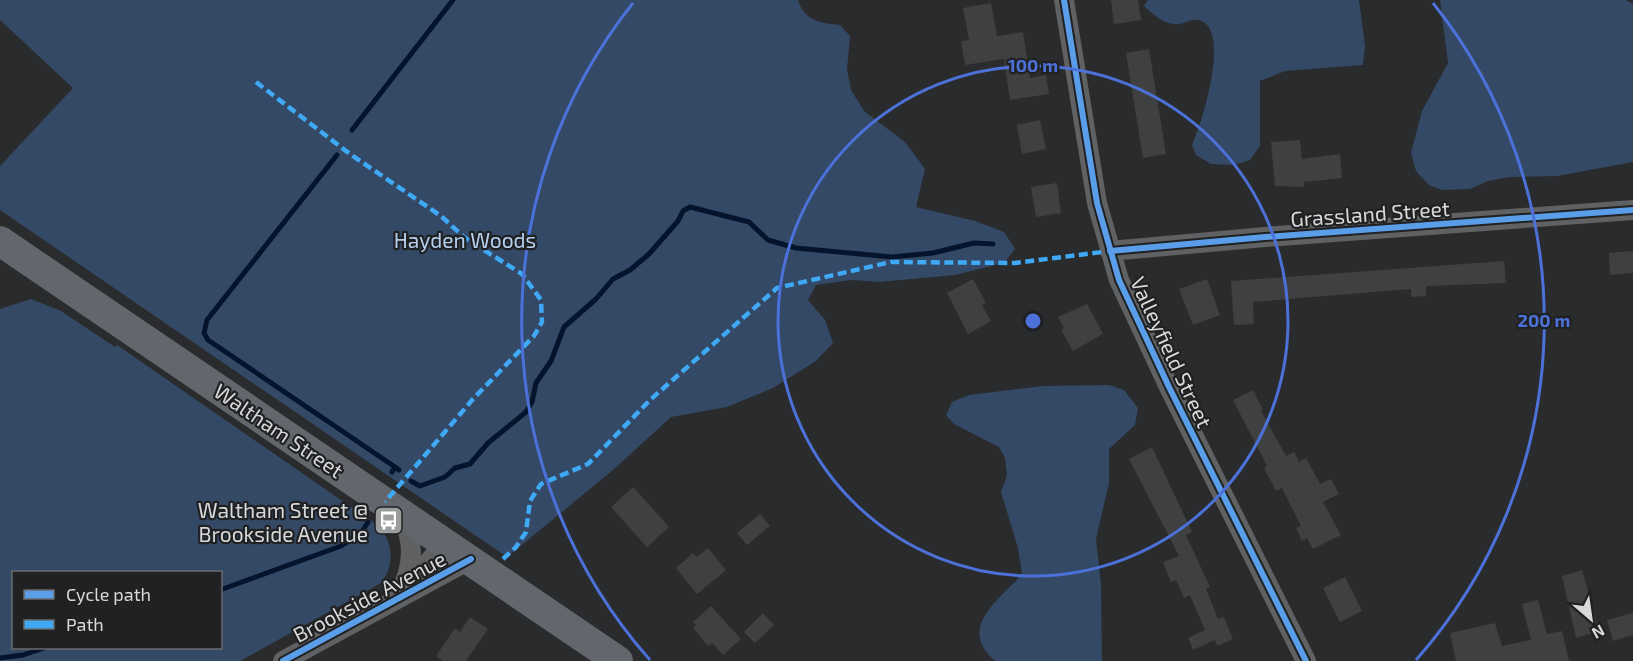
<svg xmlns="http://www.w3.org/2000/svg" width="1633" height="661" viewBox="0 0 1633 661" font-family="'Exo 2',sans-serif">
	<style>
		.green { fill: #344966; fill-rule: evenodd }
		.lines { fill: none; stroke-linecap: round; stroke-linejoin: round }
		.stream { stroke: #04142c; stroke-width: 5 }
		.building { fill: #3f4041 }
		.street { stroke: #606162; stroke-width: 20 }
		.primary { stroke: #63676d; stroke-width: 30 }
		.quiet { stroke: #3fa9f5; stroke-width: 4.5; stroke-dasharray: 9 4.5; stroke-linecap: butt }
		.cycleway-casing { stroke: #202123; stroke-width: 10 }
		.cycleway { stroke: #5a9eea; stroke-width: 6 }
		.ring { fill: none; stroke: #4c71d8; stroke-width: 3 }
		.labels { text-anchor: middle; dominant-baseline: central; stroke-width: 4.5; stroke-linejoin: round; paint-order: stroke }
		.street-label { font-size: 21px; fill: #d8d9da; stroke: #202123 }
		.park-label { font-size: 21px; fill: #b5cfef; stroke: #202123 }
		.poi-label { font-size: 21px; fill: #d8d9da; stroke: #202123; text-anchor: end }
		.centre { fill: #4c71d8; stroke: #202123; stroke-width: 3 }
		.ring-label { font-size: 18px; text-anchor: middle; font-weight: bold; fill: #4c71d8; stroke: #202123; stroke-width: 4.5; stroke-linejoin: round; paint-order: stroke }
	</style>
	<rect width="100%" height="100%" fill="#2a2b2c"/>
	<path class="green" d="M0,0H798C804,21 821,23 840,25L850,36L847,69L851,90L864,111L905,142L925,169L916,207L975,221L1004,232L1015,249L1004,263L955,275L879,282L852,280L816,285L808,300L825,320L833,343L816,361L773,388L727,407L671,417L613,470L507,557L0,210V166L73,88L0,20Z
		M1148,0H1359L1365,46L1363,65L1285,71L1260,81V146L1250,160L1234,165L1211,164L1196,155L1192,145C1201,126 1233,26 1198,20C1192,19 1185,23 1180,24C1165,26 1154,15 1144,6Z
		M1440,0H1626L1633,4V162L1557,176L1509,177L1488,181L1470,189L1442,190L1429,185L1416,171L1411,153L1422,111L1448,63Z
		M31,299L61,311L115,347L117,345L380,527C393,545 395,565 381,583L240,661H0V309ZM14,572H220V648H14Z
		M1109,385L1124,390L1138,408L1135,425L1109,449V483L1096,539L1101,585L1102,661H995C956,627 1000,600 1022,574L1018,548L1001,492L1007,475L1005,458L999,447L954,424L946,415L952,402L969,395L1043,386Z"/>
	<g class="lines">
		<path class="stream" d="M352,130L453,0
			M337,155L207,320L204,333L208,340L395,467
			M392,472L395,467L399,470
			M411,481L420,486L445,477L455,468L470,464L488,443L526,412L532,402L536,383L551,361L564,327L596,299L613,279L630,270L649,254L678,221L683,211L690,207L749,222L768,240L796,248L892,257L933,253L974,243L993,244
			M220,590L341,546L361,533L368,522
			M0,658L23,655L44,648"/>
	</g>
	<path class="building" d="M1111,0H1138L1141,20L1114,24Z
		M991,3L997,36L1023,32L1030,78L1046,75L1049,94L1010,100L1004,59L965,65L961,41L969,40L963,8Z
		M1149,49L1166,154L1143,158L1126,53Z
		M1040,120L1046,149L1022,154L1017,125Z
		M1300,140L1302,159L1340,154L1342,178L1304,182V187L1275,186L1271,142Z
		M1057,183L1061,213L1036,217L1031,187Z
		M1633,251V273L1610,275L1609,253Z
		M1504,261L1506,283L1428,286L1426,287V296L1411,297V289L1253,302L1254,324L1234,325L1231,281Z
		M973,279L986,303L982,305L991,321L968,334L947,293Z
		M1207,279L1220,315L1193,325L1179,289Z
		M1087,304L1103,334L1073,351L1061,330L1064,328L1058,317Z
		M1253,390L1263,410L1261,411L1286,456L1294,452L1299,462L1306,458L1320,484L1331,479L1339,494L1323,502L1341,535L1313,549L1307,538L1302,541L1296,528L1301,526L1282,488L1276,491L1264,468L1267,466L1233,400Z
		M1152,447L1192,532L1186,535L1210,587L1206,589L1218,619L1224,617L1233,639L1217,646L1215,640L1193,650L1188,638L1205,630L1190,595L1184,598L1176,580L1171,582L1163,562L1179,556L1129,459Z
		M633,487L669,527L647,547L611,507Z
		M760,514L770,526L747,545L737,533Z
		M708,548L726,570L697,594L676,568L693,553L697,557Z
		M1582,570L1599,631L1576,638L1562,576Z
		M1345,577L1362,611L1340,622L1323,588Z
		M1538,600L1547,634L1562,631L1569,661H1456L1450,633L1495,623L1502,646L1531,640L1522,604Z
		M711,606L741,639L723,655L712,643L708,646L693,628L696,625L693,622Z
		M763,613L774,625L755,643L744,632Z
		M1633,613V635L1613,641L1607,620Z
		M470,617L488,629L466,661H443L436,656L455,628L460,632Z"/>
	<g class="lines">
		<path class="street" d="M1064,0L1097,203L1119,280L1169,387L1306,661
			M1110,251L1265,237L1633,210
			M405,589L446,542
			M398,596C413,570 416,542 401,515
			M283,661L471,559"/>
		<path class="primary" d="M0,241L618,661"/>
		<path class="quiet" d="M256,82L350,154L441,216L465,238L522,274L541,300L542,322L534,336L473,399L385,502
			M503,559L516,547L526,532L530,501L541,484L588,464L650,400L777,288L891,262L1015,263L1110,251"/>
		<defs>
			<path id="cycleway" d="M1064,0L1097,203L1119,280L1169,387L1306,661
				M1110,251L1265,237L1633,210
				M283,661L471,559"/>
		</defs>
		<use href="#cycleway" class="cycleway-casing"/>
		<use href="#cycleway" class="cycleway"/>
	</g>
	<g class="ring">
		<circle cx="1033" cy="321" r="255"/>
		<path d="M650 660A511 511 0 0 1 633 3M1433 3A511 511 0 0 1 1416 660"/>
	</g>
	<defs>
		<symbol id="bus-square" viewBox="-11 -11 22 22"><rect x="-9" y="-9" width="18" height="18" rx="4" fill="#9b9c9d" stroke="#202123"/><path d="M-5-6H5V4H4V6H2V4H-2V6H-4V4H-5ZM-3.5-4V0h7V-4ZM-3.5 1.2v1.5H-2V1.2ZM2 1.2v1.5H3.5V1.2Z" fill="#fff"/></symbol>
	</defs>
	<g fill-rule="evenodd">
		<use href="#bus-square" x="372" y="504" width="33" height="33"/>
	</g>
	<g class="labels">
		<g class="street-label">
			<text transform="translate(1370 213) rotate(-4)">Grassland Street</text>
			<text transform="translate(1172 352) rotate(65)">Valleyfield Street</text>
			<text transform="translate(279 430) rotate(34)">Waltham Street</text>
			<text transform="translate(369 596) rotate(-28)">Brookside Avenue</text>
		</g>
		<g class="park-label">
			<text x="465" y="239">Hayden Woods</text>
		</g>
		<g class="poi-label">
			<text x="368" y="509">Waltham Street @<tspan x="368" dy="24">Brookside Avenue</tspan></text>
		</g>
	</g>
	<circle cx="1033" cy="321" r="9" class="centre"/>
	<g class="ring-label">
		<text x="1033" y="72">100 m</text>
		<text x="1544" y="327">200 m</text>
	</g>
	<rect x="12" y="571" width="210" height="78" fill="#202123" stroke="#6a6b6c" stroke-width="1.5"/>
	<rect x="24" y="590" width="30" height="9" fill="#5a9eea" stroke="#6a6b6c" stroke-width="1.5"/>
	<text x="66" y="601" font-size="18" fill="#d8d9da">Cycle path</text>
	<rect x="24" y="620" width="30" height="9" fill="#3fa9f5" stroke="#6a6b6c" stroke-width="1.5"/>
	<text x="66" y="631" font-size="18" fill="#d8d9da">Path</text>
	<g transform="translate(1591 619) rotate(151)" stroke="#202123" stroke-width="4.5" paint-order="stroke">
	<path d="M0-4.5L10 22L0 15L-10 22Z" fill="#d8d9da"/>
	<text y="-9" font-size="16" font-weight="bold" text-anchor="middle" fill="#d8d9da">N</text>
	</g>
</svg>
